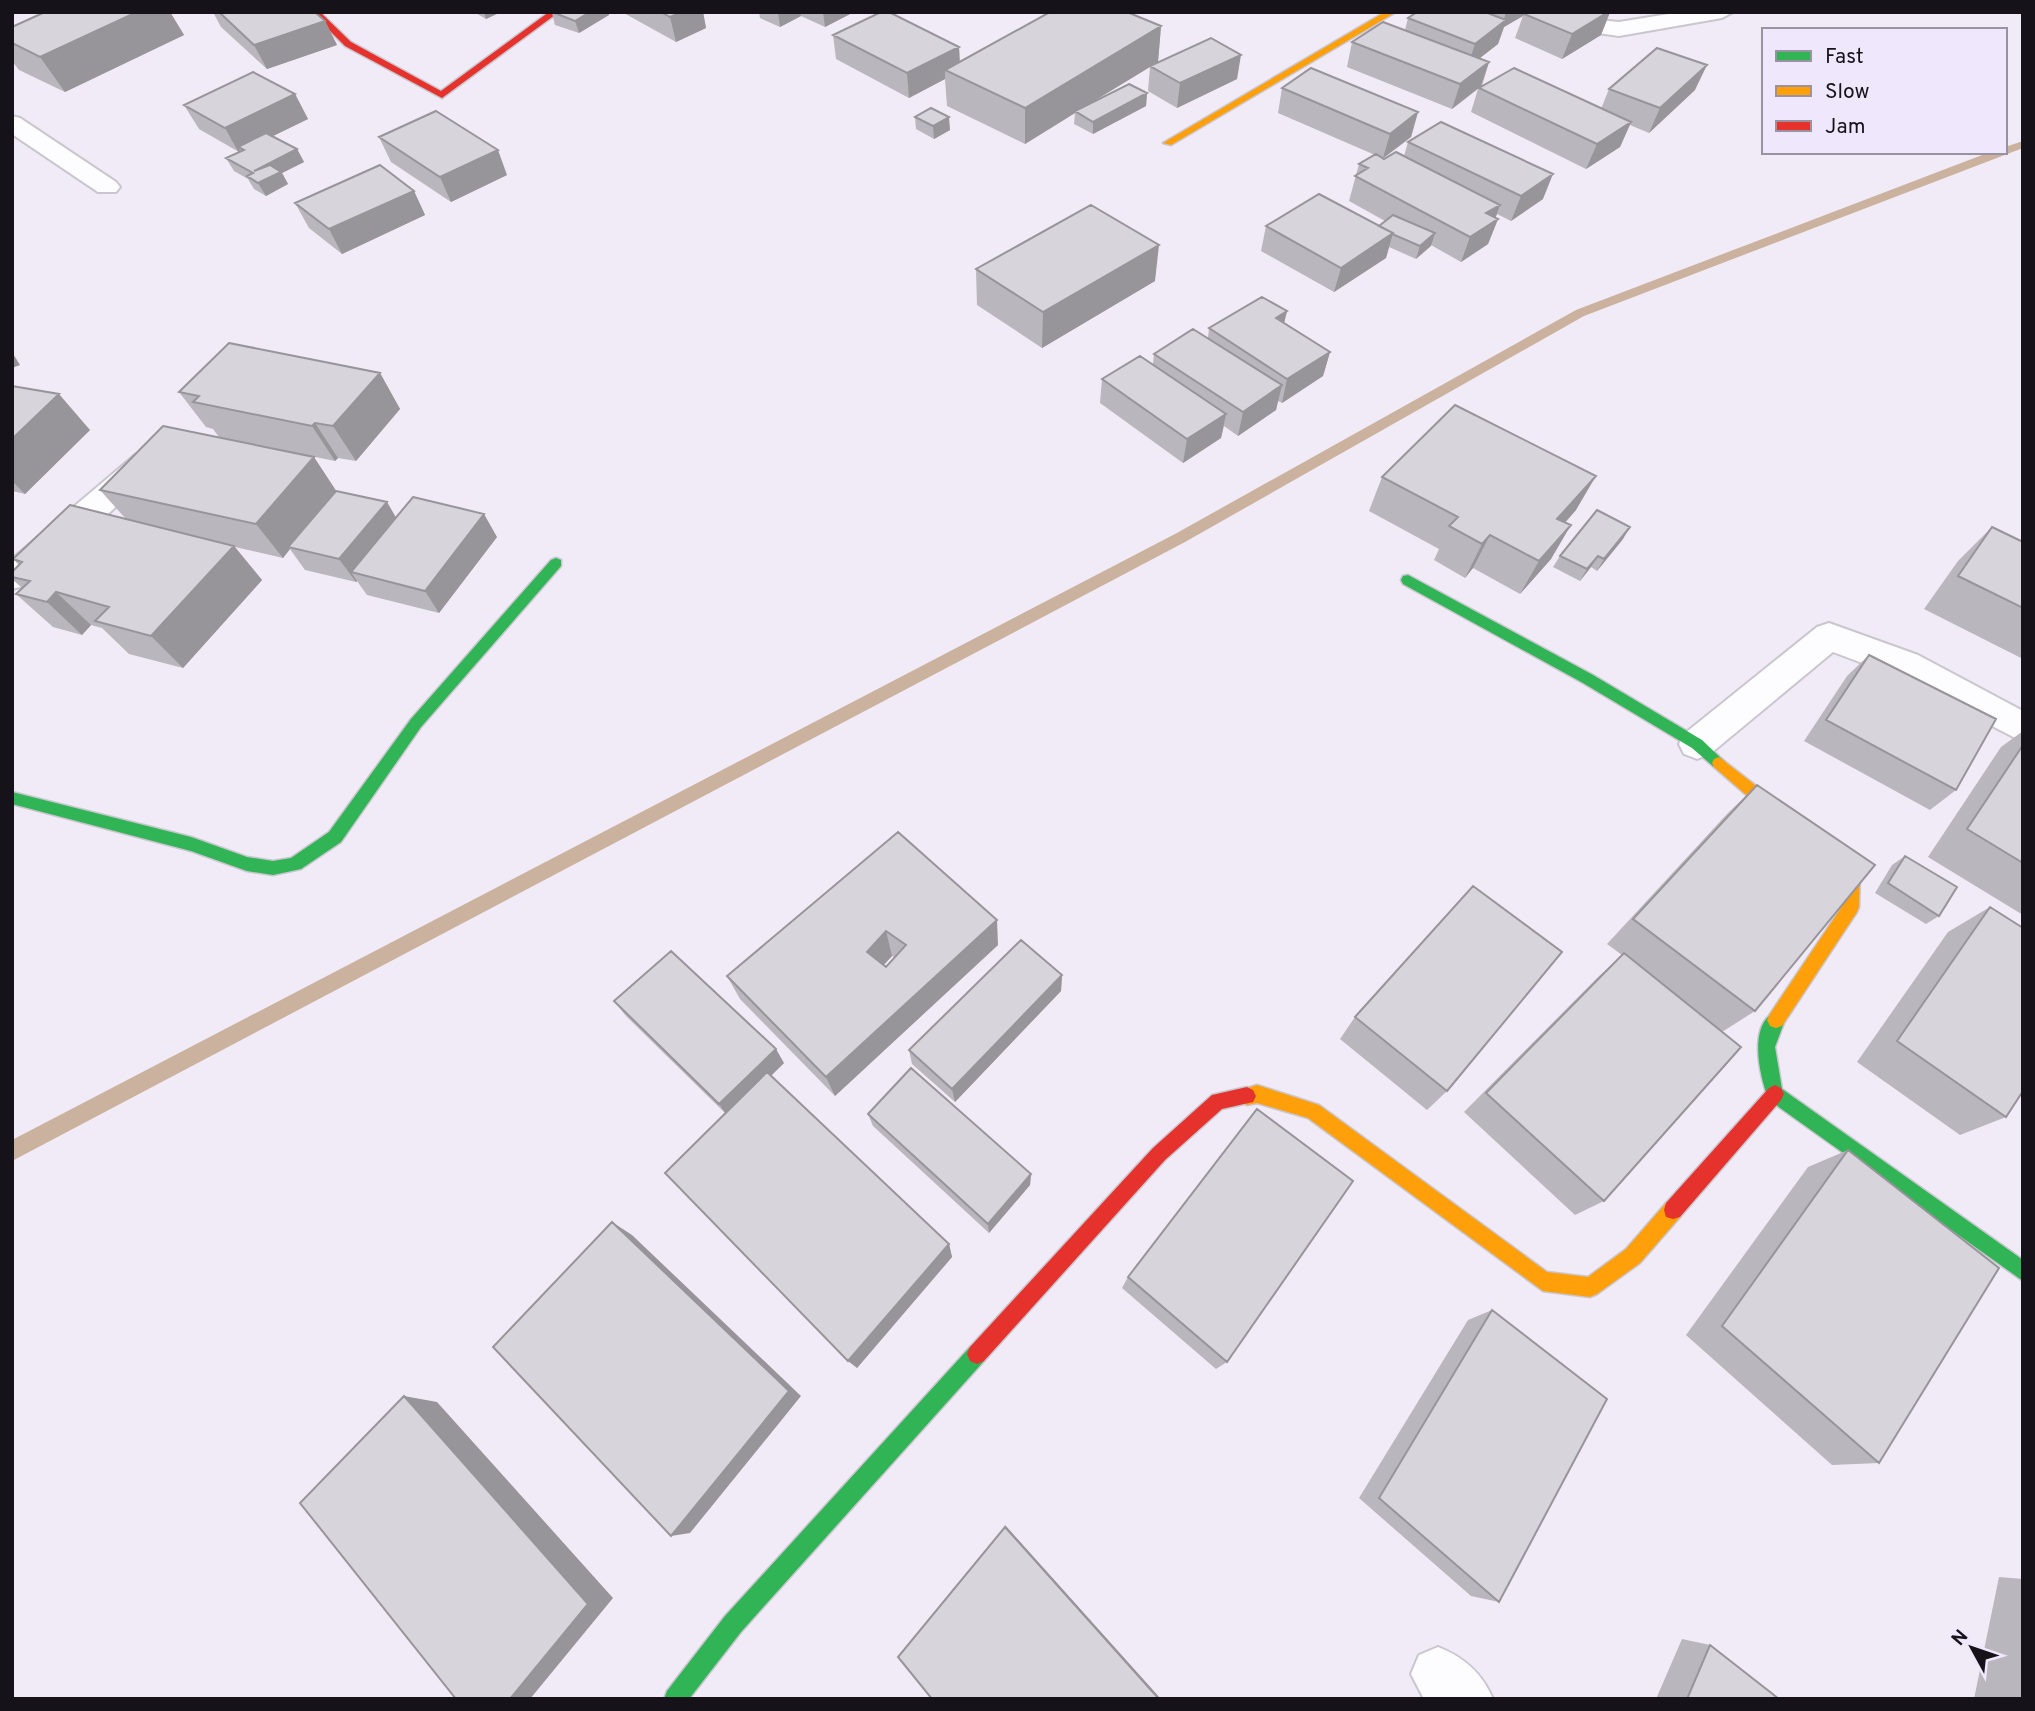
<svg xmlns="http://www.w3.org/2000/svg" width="2035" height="1711" viewBox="0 0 2035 1711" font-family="Overpass,sans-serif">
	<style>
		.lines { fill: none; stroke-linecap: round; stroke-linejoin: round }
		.stream { fill: #cbb29e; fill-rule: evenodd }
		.street-casing { stroke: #cac6cf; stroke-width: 4 }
		.fast-casing { stroke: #cac6cf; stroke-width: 3 }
		.slow-casing { stroke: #cac6cf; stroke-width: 3 }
		.jam-casing { stroke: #cac6cf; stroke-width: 3 }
		.street { fill: #fdfcfe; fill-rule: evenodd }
		.fast { fill: #30b455; fill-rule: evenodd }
		.slow { fill: #ff9f0a; fill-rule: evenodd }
		.jam { fill: #e5322d; fill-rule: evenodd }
		.wall { fill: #bab6bd; fill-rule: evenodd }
		.shaded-wall { fill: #97949a }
		.building { fill: #d8d4dc; stroke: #97949a; stroke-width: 2; fill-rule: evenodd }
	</style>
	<rect width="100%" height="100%" fill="#f0ebf6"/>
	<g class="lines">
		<path class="stream" d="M2023,141V148L1584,316L1185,542L12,1161V1140L1175,534L1576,310L1990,152H2005V147Z"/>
		<defs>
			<path id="street" d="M1543,12H1573L1588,19L1619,22L1681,12H1733L1722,18L1619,36L1576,30Z
				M12,116L20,118L116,182L120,187L116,192H98L12,134Z
				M146,451L157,455L161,462L157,469L84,536L24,586L12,589V559L135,455Z
				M1829,623L1918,655L2023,711V742L1894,675L1833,652L1710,754L1697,759L1684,754L1679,744L1684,734L1817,627Z
				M1438,1647C1464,1657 1482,1673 1493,1699H1424L1411,1674L1419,1655Z"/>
			<path id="fast" d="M556,558L561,560V566L421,727L341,842L301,869L273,875L247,871L191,851L12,804V792L191,837L247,857L273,861L291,858L329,832L411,719L551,560Z
				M1408,575L1593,675L1702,740L1726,763L1724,767H1714L1692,748L1583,683L1403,584L1401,580L1403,576Z
				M1776,1012L1782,1014L1785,1020L1775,1047L1782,1089L2023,1260V1281L1769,1100C1760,1079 1747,1023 1776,1012Z
				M977,1344L984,1347L987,1354L984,1361L741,1632L689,1699H664L667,1691L725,1616L970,1347Z"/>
			<path id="slow" d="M1385,12H1396L1171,145L1163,143Z
				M1719,757L1858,865L1860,870L1859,907L1857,912L1782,1026L1776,1028L1770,1026L1767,1020L1770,1014L1843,905L1844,873L1781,825L1714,767L1712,763L1714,759Z
				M1257,1085L1319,1105L1547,1272L1588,1277L1626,1249L1666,1203L1673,1201L1680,1203L1682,1210L1680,1217L1640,1263L1597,1294L1590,1297L1543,1291L1308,1118L1257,1103L1247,1105L1241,1102L1238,1096L1241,1090Z"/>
			<path id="jam" d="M311,12H320L351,42L441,91L549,12H559L442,98L345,46Z
				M1775,1085L1781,1088L1784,1094L1781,1100L1680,1217L1673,1219L1666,1217L1664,1210L1666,1203L1769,1088Z
				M1247,1087L1253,1090L1256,1096L1253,1102L1222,1109L1165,1160L984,1361L977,1364L970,1361L967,1354L970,1347L1153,1148L1212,1095Z"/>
		</defs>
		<use href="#street" class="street-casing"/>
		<use href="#fast" class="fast-casing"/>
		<use href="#slow" class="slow-casing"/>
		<use href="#jam" class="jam-casing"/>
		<use href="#street" class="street"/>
		<use href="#fast" class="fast"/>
		<use href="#slow" class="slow"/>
		<use href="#jam" class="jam"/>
	</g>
	<path class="wall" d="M45,12H170L184,35L65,92L19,70L12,61V27Z
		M213,12H315L325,21L337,45L267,69L221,27Z
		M474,12H501L486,19Z
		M608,12L609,15L579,33L555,25L552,13Z
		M622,12H703L706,28L676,42Z
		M759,12H854L825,27L801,16L780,27L760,18Z
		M1417,12H1610L1601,35L1562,59L1515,38L1523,16L1504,27L1498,44L1480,58L1489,62L1482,86L1601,109L1609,89L1695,90L1649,133L1630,125L1620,147L1586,169L1471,112L1478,89L1452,109L1347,67L1352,42L1405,30L1408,18Z
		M1161,26L1158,62L1153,65L1237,79L1177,108L1148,91L1150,67L1089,104L1147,93L1146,106L1093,134L1074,124L1075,113L1025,144L947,106L945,79L909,98L836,59L833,35L959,47L960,62Z
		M1282,88L1418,112L1411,137L1384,158L1404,156L1408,142L1543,199L1511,221L1497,214L1495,218L1498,219L1488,244L1461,262L1431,245L1416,259L1389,247L1386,258L1334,292L1261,251L1266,226H1379L1385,221L1349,201L1359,164L1375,155L1278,113Z
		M295,94L308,119L273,136L297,149L304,162L282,173L288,184L266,196L254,189L248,179L234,171L226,158L239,152L199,129L184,105Z
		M915,117L950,130L934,139L916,129Z
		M379,137L507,175L451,202L391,162Z
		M414,191L425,215L342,254L309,228L295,203Z
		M976,269L1155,281L1042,348L977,305Z
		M1287,311L1284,323L1330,352L1323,376L1282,403L1278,401L1276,410L1238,436L1224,426L1221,438L1183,463L1100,403L1102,379L1153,364L1154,354L1208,338L1209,328Z
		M380,373L400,409L356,461L338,458L335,461L219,437L213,429L206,427L179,392Z
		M12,386L90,430L25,494L12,491Z
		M1382,477L1576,510L1565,523L1551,559L1520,594L1473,568L1465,578L1434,560L1439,549L1369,511Z
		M100,490L336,491L396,518L497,537L439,613L367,595L357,581L356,582L305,570L290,549L283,558L235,547L262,580L183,668L129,654L102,628L91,625L82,635L53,627L16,594L22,588L12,579V572L19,565L13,559L126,519Z
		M1992,527L2023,542V659L1924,609L1958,561Z
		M1623,539L1597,571L1591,567L1580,581L1553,567L1560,556Z
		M1869,655L1956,790L1930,810L1804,741L1847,676Z
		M2023,731V915L1928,857L2001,747Z
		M1757,785L1755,1011L1722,1032L1604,1201L1575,1215L1464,1112L1598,977L1622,955L1607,944L1727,814Z
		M898,832L998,945L835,1096L740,999L727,976ZM892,956L894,957L886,967L884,965Z
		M1905,856L1939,916L1926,924L1875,893L1892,865Z
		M1990,907L2006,1117L1960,1135L1857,1062L1948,932Z
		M1062,975L1061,991L955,1102L912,1064L909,1050Z
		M614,1001L784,1063L771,1076L949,1244L952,1257L857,1368L725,1113L626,1016Z
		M1355,1017L1447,1091L1427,1110L1340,1039Z
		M868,1114L1031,1174L1030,1185L989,1233L873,1126Z
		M1848,1150L1879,1463L1832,1465L1686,1335L1808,1167Z
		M1128,1277L1227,1362L1216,1369L1122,1288Z
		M1492,1310L1499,1602L1471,1596L1359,1498L1468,1320Z
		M1999,1577L2023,1579V1699H1974Z
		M1682,1639L1710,1645L1779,1699H1656Z"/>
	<path class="shaded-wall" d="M137,12H170L184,35L65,92L40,57Z
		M484,12H501L486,19Z
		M590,12H608L609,15L579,33L575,21Z
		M682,12H703L706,28L676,42L670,17Z
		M778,12H800L801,16L780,27Z
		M823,12H854L825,27Z
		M1506,12H1530L1524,14L1523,16L1504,27L1498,44L1467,68L1475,44L1503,23Z
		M1608,12H1610L1601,35L1562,59L1572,34Z
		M325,21L337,45L267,69L254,45Z
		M1161,26L1158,62L1076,112L1075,111V113L1025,144V108Z
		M959,47L960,71L945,70V79L909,98L907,73Z
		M1241,55L1237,79L1177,108L1180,83Z
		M1489,62L1481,86L1452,109L1460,84Z
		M1707,65L1695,90L1649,133L1660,108Z
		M1147,93L1146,106L1093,134V122Z
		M295,94L308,119L244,150L238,147L241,152L239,153L225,128Z
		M1418,112L1411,137L1383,158L1390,134Z
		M949,117L950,130L934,139L933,126Z
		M1631,122L1620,147L1586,169L1597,144Z
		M297,149L304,162L282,173L288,184L266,196L258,183L254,171Z
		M498,150L507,175L451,202L440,177Z
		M1553,174L1543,199L1511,221L1521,196Z
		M414,191L425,215L342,254L329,229Z
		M1500,205L1494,222L1498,219L1488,244L1461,262L1470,237L1486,213Z
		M1393,233L1386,258L1334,292L1341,268Z
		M1435,233L1431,246L1416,259L1420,246Z
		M1159,245L1155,281L1042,348L1043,312Z
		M1287,311L1281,336L1276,318Z
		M12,352L20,365L12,368Z
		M1330,352L1323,376L1282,403L1287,379Z
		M380,373L400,409L356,461L333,426Z
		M1282,385L1276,410L1238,436L1243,412Z
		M59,394L90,430L25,494L12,481V439Z
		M1226,414L1221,438L1183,463L1187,439Z
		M315,423L338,458L335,461L312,426Z
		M314,457L337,492L288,547L290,549L283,558L256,524Z
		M1596,476L1576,510L1538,552L1557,519Z
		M387,502L401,526L351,572L357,581L356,582L339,559Z
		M484,514L497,537L439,613L425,591Z
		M1571,525L1551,559L1520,594L1539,561Z
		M1630,527L1623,539L1597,571L1604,559Z
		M1490,535L1473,568L1465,578L1482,544Z
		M234,546L262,580L183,668L151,636Z
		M1598,556L1591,567L1580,581L1587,569Z
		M56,592L91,625L82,635L47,602Z
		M997,920L998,945L835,1096L826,1077Z
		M886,931L892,956L874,975L867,952Z
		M1062,975L1061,991L955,1102L952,1089Z
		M776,1049L784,1063L728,1117L719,1104Z
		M1031,1174L1030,1185L989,1233L988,1224Z
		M612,1222L632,1235L801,1396L690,1533L671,1536Z
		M949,1244L952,1257L857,1368L848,1361Z
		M404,1396L437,1402L613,1598L530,1699H510Z
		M1005,1525L1161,1699H1159L1005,1527Z"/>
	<path class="building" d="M45,12H137L40,57L12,43V27Z
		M219,12H315L325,21L254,45Z
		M552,12H590L575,21Z
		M661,12H682L670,17Z
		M881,12H889L959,47L907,73L833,35Z
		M1050,12H1127L1161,26L1025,108L945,70Z
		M1417,12H1485L1506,20L1475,44L1408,18Z
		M1527,12H1608L1572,34L1524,14Z
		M1383,22L1489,62L1460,84L1352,42Z
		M1211,38L1241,55L1180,83L1150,66Z
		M1657,48L1707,65L1660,108L1609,89Z
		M1311,68L1418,112L1390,134L1282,88Z
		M1514,68L1631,122L1597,144L1479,88Z
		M253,72L295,94L225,128L184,105Z
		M1129,84L1147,93L1093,122L1075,111Z
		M931,108L949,117L933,126L915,117Z
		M436,111L498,150L440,177L379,137Z
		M1441,122L1553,174L1521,196L1408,142Z
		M266,133L297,149L254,171L270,165L281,172L258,183L247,176L253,173L226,158L244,150L238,147Z
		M1396,152L1500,205L1486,213L1498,219L1470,237L1355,176L1368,168L1359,164L1376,154L1384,159Z
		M380,165L414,191L329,229L295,203Z
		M1319,194L1393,233L1341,268L1266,226Z
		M1091,205L1159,245L1043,312L976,269Z
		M1393,215L1435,233L1420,246L1392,234L1393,233L1379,226Z
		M1262,297L1287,311L1276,318L1330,352L1287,379L1209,328Z
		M1193,329L1282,385L1243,412L1154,354Z
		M229,343L380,373L333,426L315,423L312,426L193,402L199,396L179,392Z
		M1140,356L1226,414L1187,439L1102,379Z
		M12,386L59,394L12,439Z
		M1455,405L1596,476L1557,519L1571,525L1539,561L1490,535L1482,544L1449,526L1458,517L1382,477Z
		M163,426L314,457L256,524L100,490Z
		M336,491L387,502L339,559L288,547Z
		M413,497L484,514L425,591L351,572Z
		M70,505L234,546L151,636L95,621L109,607L56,592L47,602L16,594L30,581L12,577V572L22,562L13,559Z
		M1597,510L1630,527L1604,559L1598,556L1587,569L1560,556Z
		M1992,527L2023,542V608L1958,576Z
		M1869,655L1996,719L1956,790L1826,720Z
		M2023,745V863L1967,829Z
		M1757,785L1875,865L1755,1011L1633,919Z
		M898,832L997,920L826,1077L727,976ZM886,931L906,945L886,967L867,952Z
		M1905,856L1957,887L1939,916L1888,883Z
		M1473,886L1562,952L1447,1091L1355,1017Z
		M1990,907L2023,928V1091L2006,1117L1897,1041Z
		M1021,940L1062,975L952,1089L909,1050Z
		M671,951L776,1049L719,1104L614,1001Z
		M1624,953L1741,1047L1604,1201L1486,1093Z
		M911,1068L1031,1174L988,1224L868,1114Z
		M767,1072L949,1244L848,1361L665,1173Z
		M1257,1109L1353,1181L1227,1362L1128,1277Z
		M1848,1150L1999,1268L1879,1463L1722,1326Z
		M612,1222L789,1391L671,1536L493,1347Z
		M1492,1310L1607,1399L1499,1602L1379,1498Z
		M404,1396L588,1604L510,1699H456L300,1503Z
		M1005,1527L1159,1699H932L898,1657Z
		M1710,1645L1779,1699H1687Z"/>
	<rect width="2035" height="1711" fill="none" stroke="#151219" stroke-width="28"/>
	<rect x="1762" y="28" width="245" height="126" fill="#efe7fb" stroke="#9892a1" stroke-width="2"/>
	<rect x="1776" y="51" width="35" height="10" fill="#30b455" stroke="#9892a1" stroke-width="2"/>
	<text x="1825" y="63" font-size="21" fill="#151219">Fast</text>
	<rect x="1776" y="86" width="35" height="10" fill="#ff9f0a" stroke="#9892a1" stroke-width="2"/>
	<text x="1825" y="98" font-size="21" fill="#151219">Slow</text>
	<rect x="1776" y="121" width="35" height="10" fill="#e5322d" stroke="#9892a1" stroke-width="2"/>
	<text x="1825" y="133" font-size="21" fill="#151219">Jam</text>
	<g transform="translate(1972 1648) rotate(310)" stroke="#efe7fb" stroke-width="5" paint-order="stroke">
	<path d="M0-5L12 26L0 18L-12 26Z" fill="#151219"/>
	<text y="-10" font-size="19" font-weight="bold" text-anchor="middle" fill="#151219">N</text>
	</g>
</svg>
